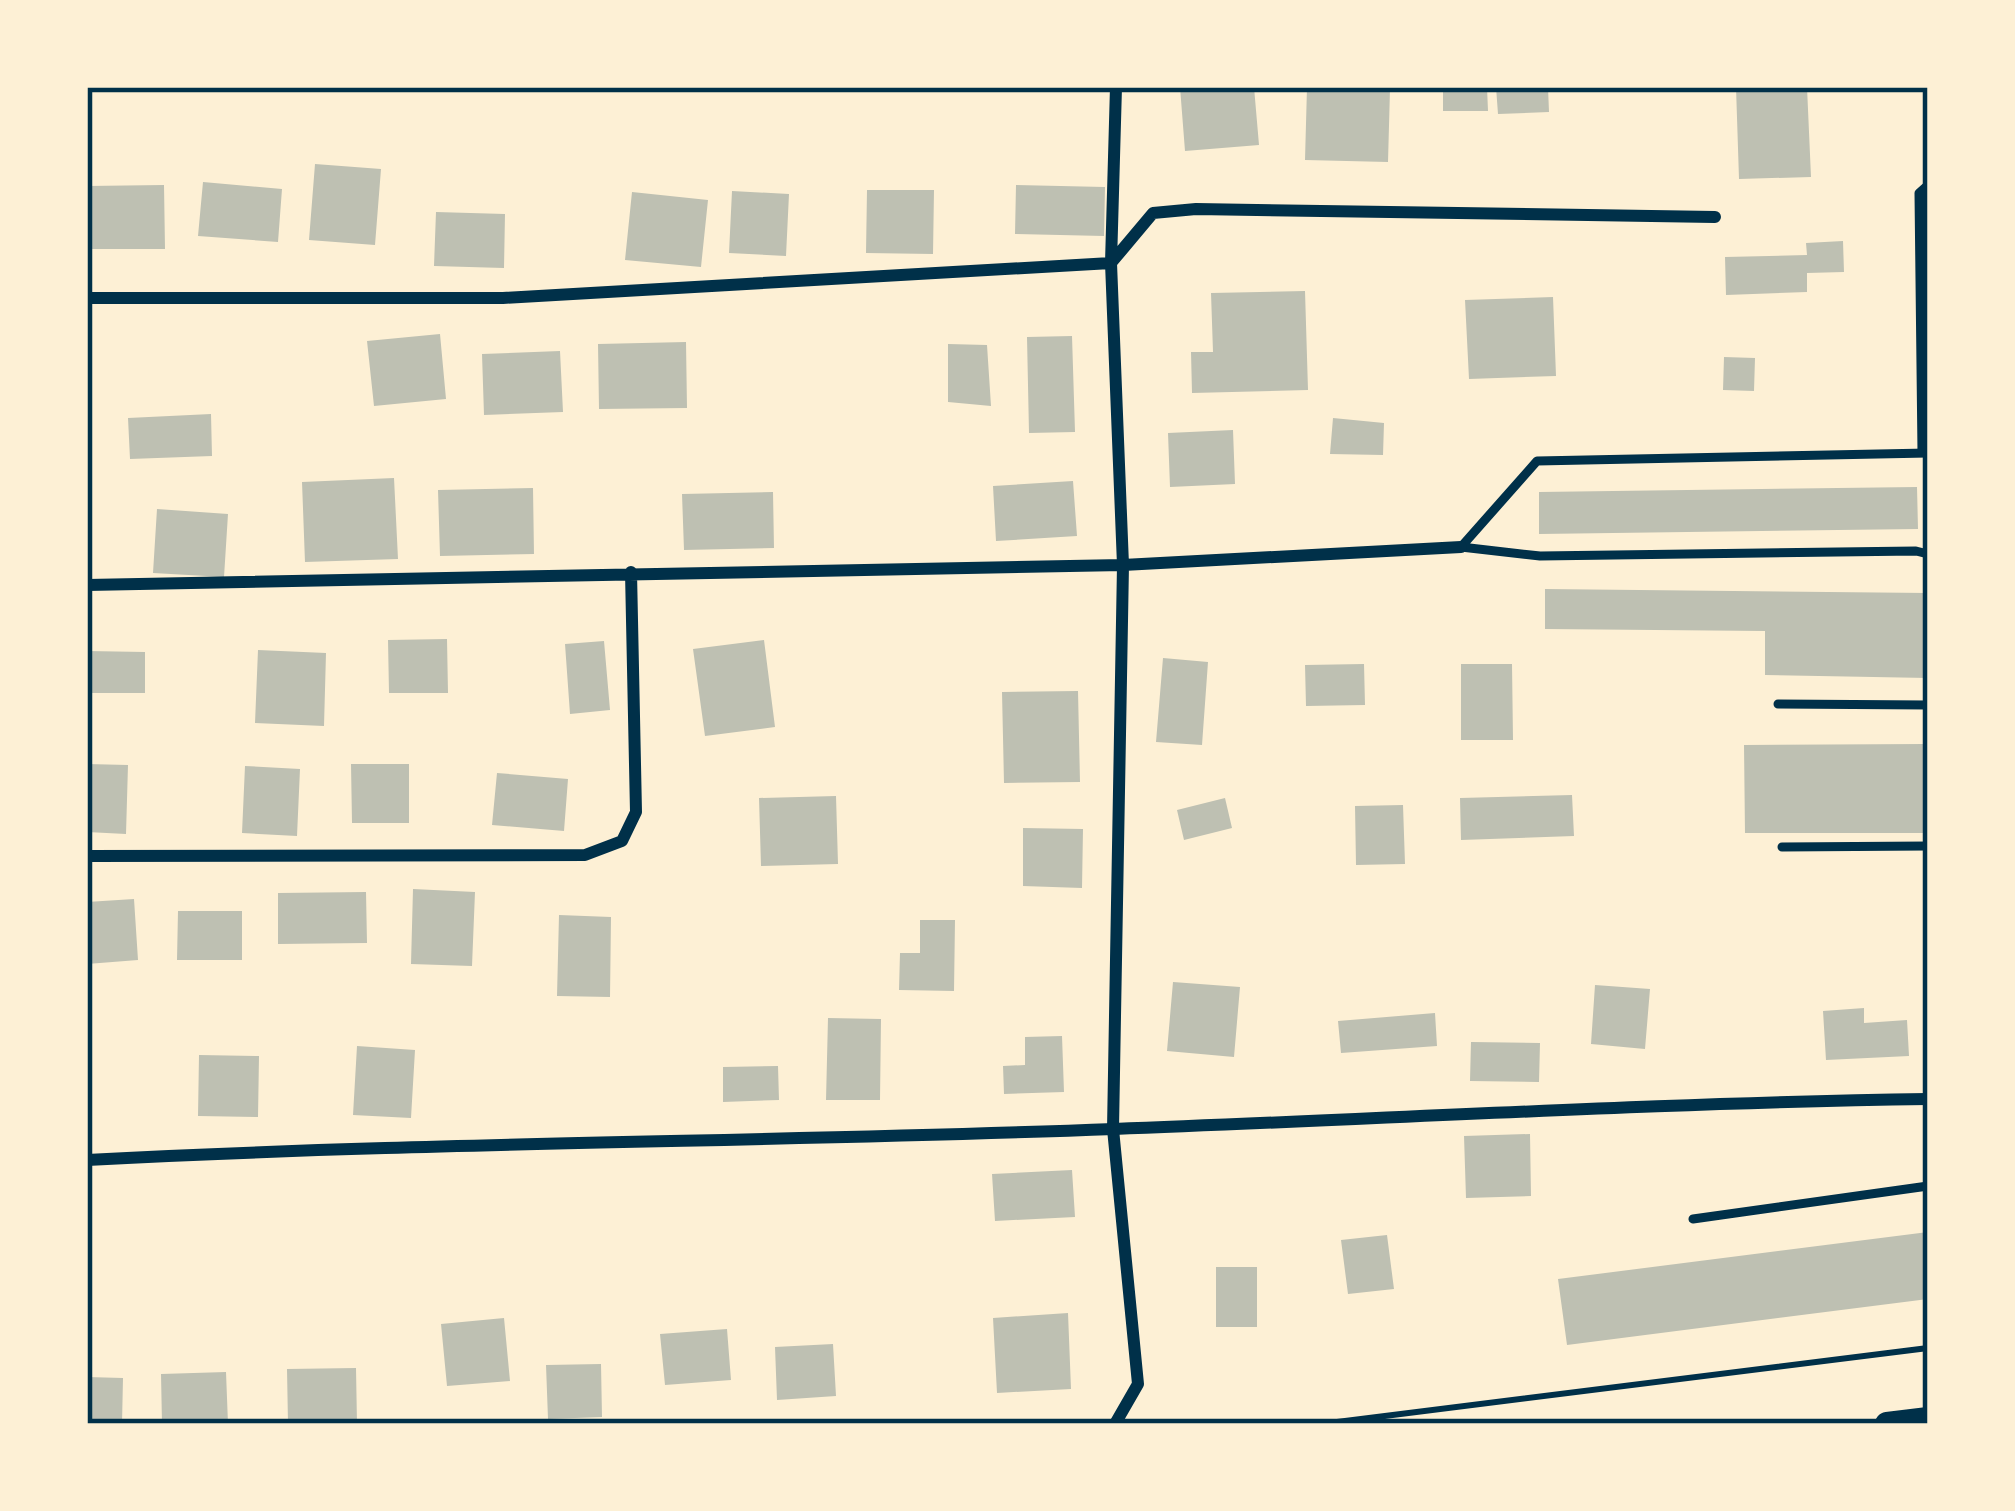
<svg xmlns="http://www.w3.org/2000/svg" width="2015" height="1511" viewBox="0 0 2015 1511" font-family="'PT Sans',sans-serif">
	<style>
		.building { fill: #bec0b2 }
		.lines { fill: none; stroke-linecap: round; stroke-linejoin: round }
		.path { stroke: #003049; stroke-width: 6 }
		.service { stroke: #003049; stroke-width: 9 }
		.minor { stroke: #003049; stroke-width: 12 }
		.secondary { stroke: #003049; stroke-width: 24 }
		.neatline { fill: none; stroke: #003049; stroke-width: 4.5 }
	</style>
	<rect width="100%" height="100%" fill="#fdf0d5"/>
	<path class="building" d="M1180,87H1254L1259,145L1185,151Z
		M1307,87L1390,89L1388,162L1305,160Z
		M1443,87H1487L1488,111H1443Z
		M1496,87H1548L1549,112L1498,114Z
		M1736,87H1807L1811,177L1739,179Z
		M315,164L381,169L375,245L309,240Z
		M203,182L282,189L278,242L198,236Z
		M164,185L165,249H87V186Z
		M1016,185L1105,187L1104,236L1015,234Z
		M867,190H934L933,254L866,253Z
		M732,191L789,194L786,256L729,253Z
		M632,192L708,200L701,267L625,260Z
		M436,212L505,214L504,268L434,266Z
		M1843,241L1844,272L1807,273V292L1726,295L1725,257L1807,255L1806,243Z
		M1305,291L1308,390L1192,393L1191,352H1213L1211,293Z
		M1553,297L1556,376L1469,379L1465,300Z
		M440,334L446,399L374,406L367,341Z
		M1072,336L1075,432L1029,433L1027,337Z
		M686,342L687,408L599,409L598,344Z
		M948,344L987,345L991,406L948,402Z
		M560,351L563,412L484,415L482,354Z
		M1724,357L1755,358L1754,391L1723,390Z
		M211,414L212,456L130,459L128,418Z
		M1333,418L1384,423L1383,455L1330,454Z
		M1233,430L1235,484L1170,487L1168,433Z
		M394,478L398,559L305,562L302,482Z
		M1073,481L1077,536L996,541L993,486Z
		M1917,487L1918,529L1539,534V492Z
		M533,488L534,554L440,556L438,490Z
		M773,492L774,548L684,550L682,494Z
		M157,509L228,514L224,577L153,573Z
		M1545,589L1928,593V678L1765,675V631L1545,629Z
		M447,639L448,693H389L388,640Z
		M764,640L775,727L705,736L693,649Z
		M604,641L610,710L570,714L565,644Z
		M258,650L326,653L324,726L255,723Z
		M87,651L145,652V693H87Z
		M1163,658L1208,662L1202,745L1156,742Z
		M1364,664L1365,705L1306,706L1305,665Z
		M1461,664H1512L1513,740H1461Z
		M1078,691L1080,782L1004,783L1002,692Z
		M1925,744V833H1745L1744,745Z
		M87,764L128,765L126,834L87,832Z
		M351,764H409V823H352Z
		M245,766L300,769L297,836L242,833Z
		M497,773L568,779L564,831L492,825Z
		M1572,795L1574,836L1461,840L1460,798Z
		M836,796L838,864L761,866L759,798Z
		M1225,798L1232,828L1184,840L1177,810Z
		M1403,805L1405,864L1356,865L1355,806Z
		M1023,828L1083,829L1082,888L1023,886Z
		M413,889L475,892L472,966L411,964Z
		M366,892L367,943L278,944V893Z
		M134,899L138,960L87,964V902Z
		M178,911H242V960H177Z
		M559,915L611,917L610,997L557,996Z
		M920,920H955L954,991L899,990L900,953H920Z
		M1173,982L1240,987L1234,1057L1167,1051Z
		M1595,985L1650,989L1645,1049L1591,1044Z
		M1864,1008V1023L1907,1020L1909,1056L1826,1060L1823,1011Z
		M1435,1013L1437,1046L1341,1053L1338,1021Z
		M828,1018L881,1019L880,1100H826Z
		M1062,1036L1064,1092L1004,1094L1003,1066L1025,1065V1037Z
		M1471,1042L1540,1043L1539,1082L1470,1081Z
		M357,1046L415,1050L411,1118L353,1115Z
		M199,1055L259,1056L258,1117L198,1116Z
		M778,1066L779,1100L723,1102V1067Z
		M1530,1134L1531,1196L1466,1198L1464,1136Z
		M1072,1170L1075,1217L995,1221L992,1174Z
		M1928,1232V1299L1567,1345L1558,1279Z
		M1387,1235L1394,1289L1348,1294L1341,1240Z
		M1216,1267H1257V1327H1216Z
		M1068,1313L1071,1389L997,1393L993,1318Z
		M504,1318L510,1381L447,1386L441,1324Z
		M727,1329L731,1380L665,1385L660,1334Z
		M833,1344L836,1396L777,1400L775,1347Z
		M601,1364L602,1417L548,1419L546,1365Z
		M356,1368L357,1424H288L287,1369Z
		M226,1372L228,1424H162L161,1374Z
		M87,1377L123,1378L122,1424H87Z"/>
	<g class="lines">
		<path class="path" d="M1321,1424L1928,1348"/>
		<path class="service" d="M1922,453L1919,193L1928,185
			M1461,547L1537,461L1928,453
			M1461,547L1540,556L1916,551L1928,554
			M1778,704L1928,705
			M1782,847L1928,846
			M1693,1219L1928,1186"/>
		<path class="minor" d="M87,298H503L1111,263L1153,213L1196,209L1715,217
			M87,585L1123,565L1461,547
			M87,856L585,855L622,841L636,812L631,572
			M87,1160C429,1142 772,1142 1114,1129C1386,1119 1656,1103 1928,1099
			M1115,1424L1138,1384L1113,1129L1123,565L1111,263L1116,87"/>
		<path class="secondary" d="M1887,1424L1928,1419"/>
	</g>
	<rect width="2015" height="1511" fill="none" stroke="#fdf0d5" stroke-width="180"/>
	<rect x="90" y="90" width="1835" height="1331" class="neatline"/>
</svg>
